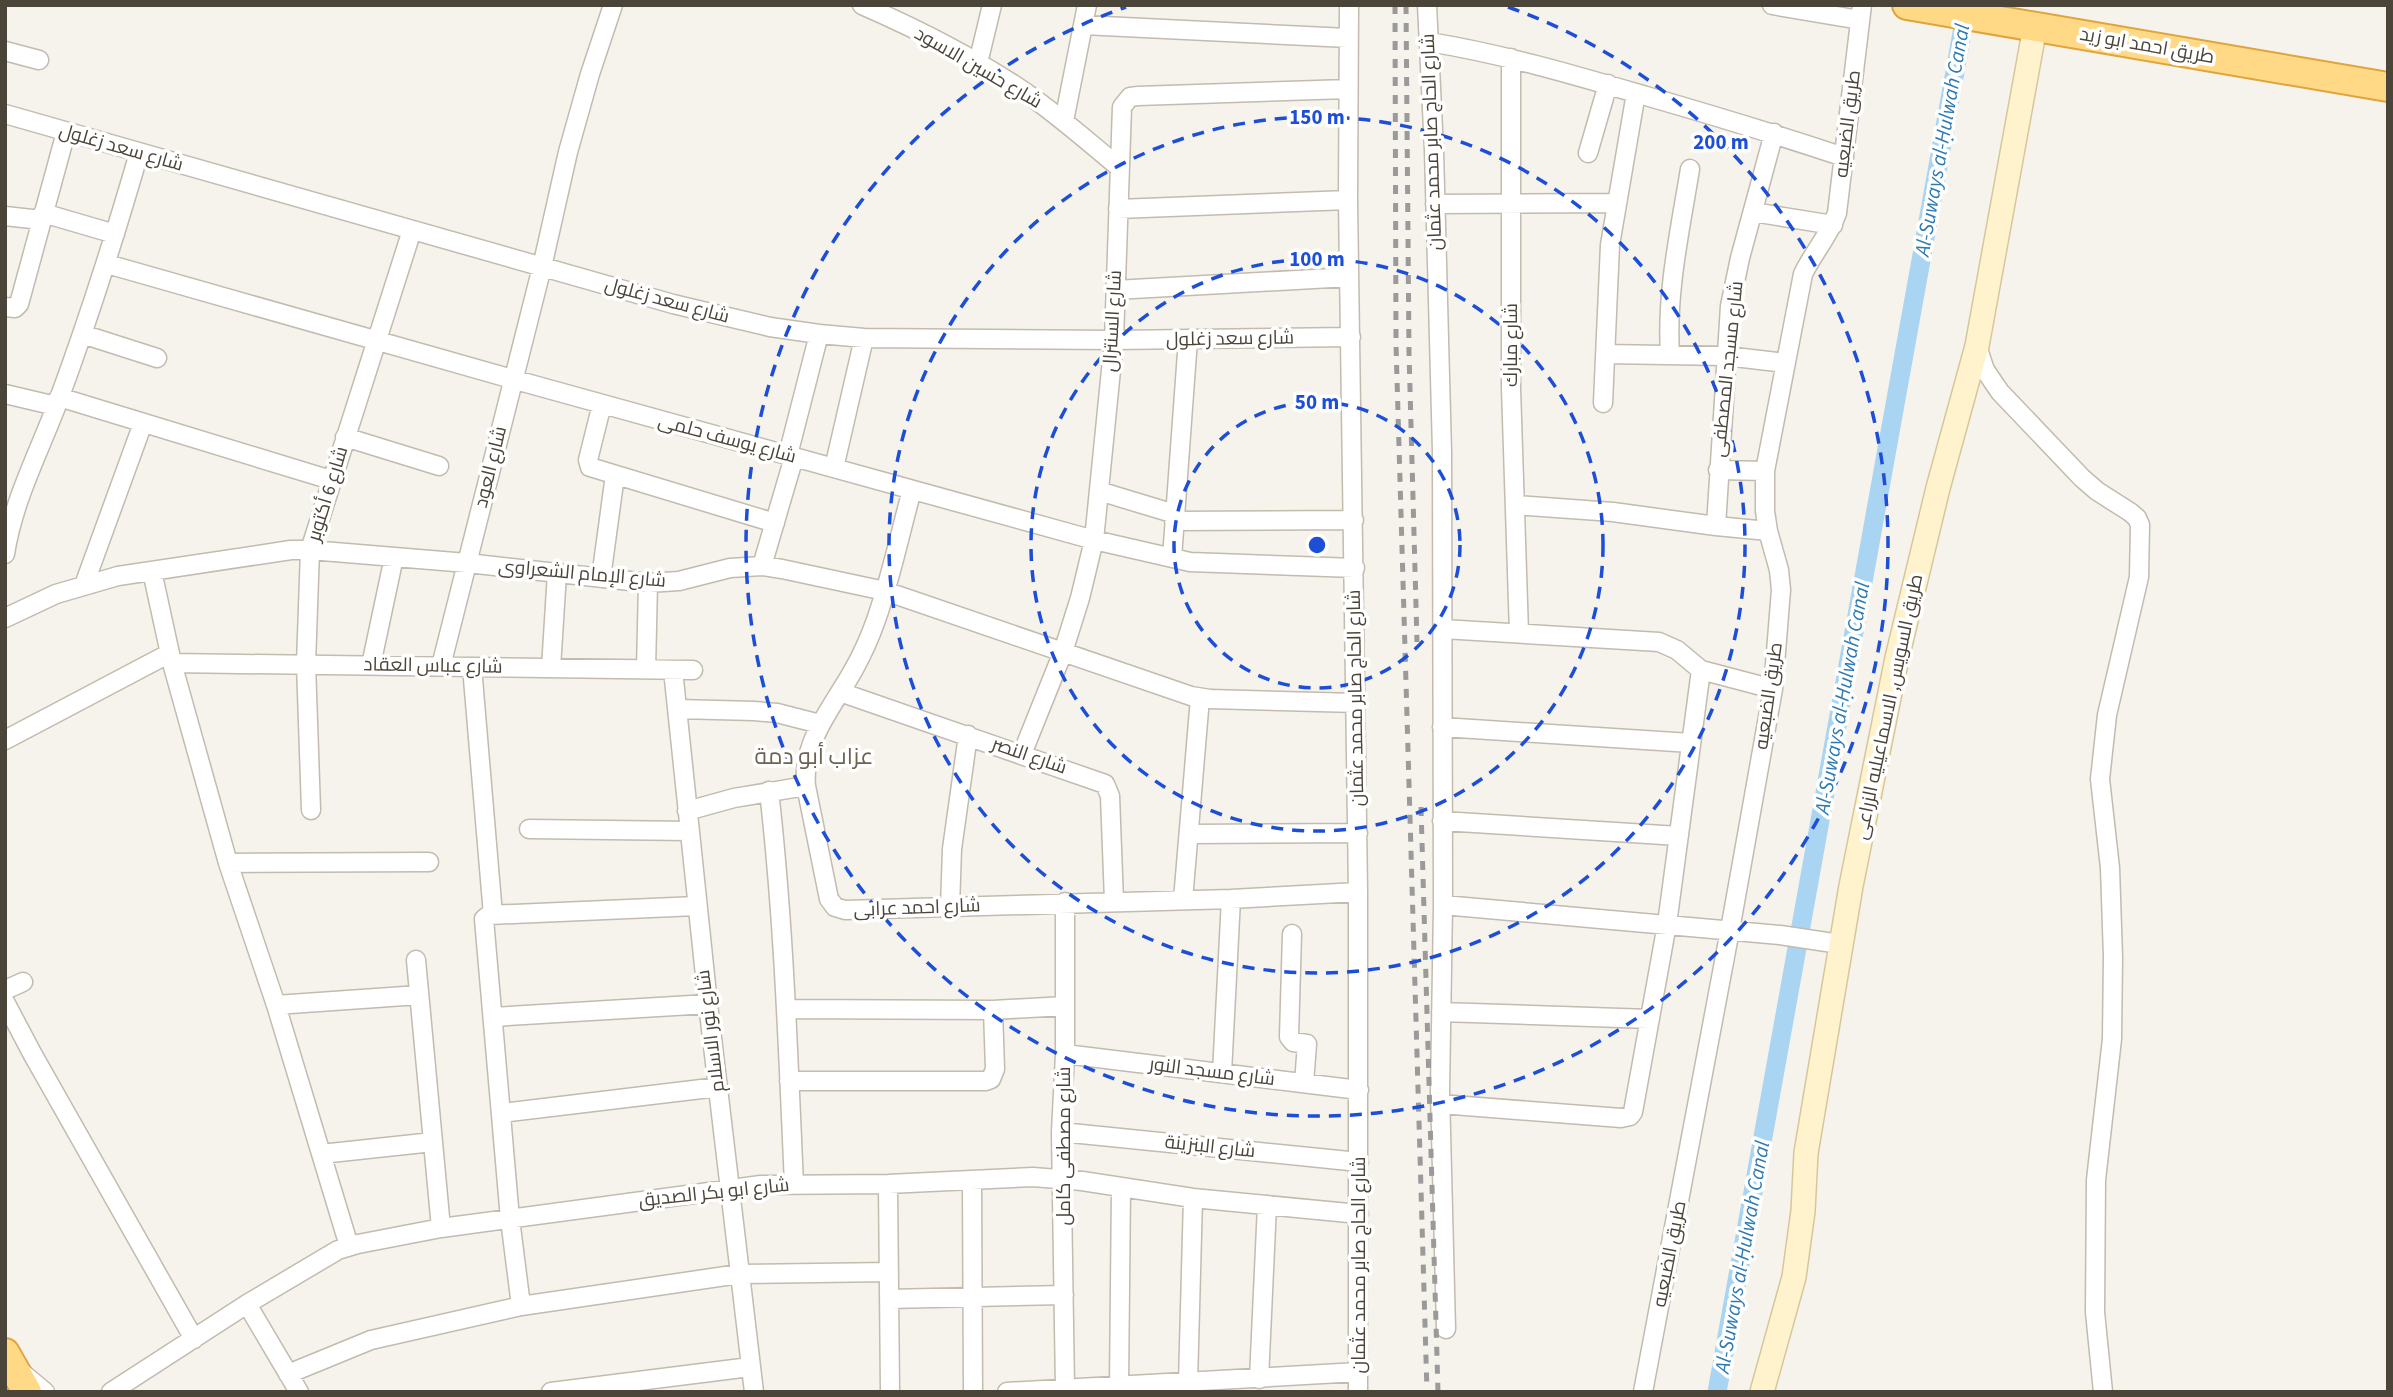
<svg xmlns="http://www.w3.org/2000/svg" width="2393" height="1397" viewBox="0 0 2393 1397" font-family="'Source Sans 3',Cairo,sans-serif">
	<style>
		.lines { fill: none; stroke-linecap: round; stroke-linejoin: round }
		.canal { stroke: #a9d4f2; stroke-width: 19 }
		.minor-casing { stroke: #c2bbae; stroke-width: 21 }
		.secondary-casing { stroke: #d6c79b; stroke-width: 26 }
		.trunk-casing { stroke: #e0a43c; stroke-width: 32 }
		.minor { stroke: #fff; stroke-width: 18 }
		.secondary { stroke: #fff3cd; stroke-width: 23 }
		.trunk { stroke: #ffd985; stroke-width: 28 }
		.rail { stroke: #9a9a9a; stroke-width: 5; stroke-dasharray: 9 9; stroke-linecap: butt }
		.ring { fill: none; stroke: #1d4ed8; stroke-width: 3.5; stroke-dasharray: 12 9 }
		.labels { text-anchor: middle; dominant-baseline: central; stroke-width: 7; stroke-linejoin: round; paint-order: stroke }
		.street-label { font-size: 19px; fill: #4b4439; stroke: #fff }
		.water-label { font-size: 21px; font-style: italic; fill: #2e7ab2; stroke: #fff }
		.quarter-label { font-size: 23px; fill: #6e6250; stroke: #fff }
		.centre { fill: #1d4ed8; stroke: #fff; stroke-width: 3.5 }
		.ring-label { font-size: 21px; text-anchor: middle; font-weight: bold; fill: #1d4ed8; stroke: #fff; stroke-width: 7; stroke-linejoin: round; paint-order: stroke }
	</style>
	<rect width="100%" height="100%" fill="#f6f3ec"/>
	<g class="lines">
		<path class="canal" d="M1717,1392L1967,5"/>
		<defs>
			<path id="minor" d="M862,5C915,28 970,56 1019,88C1055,112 1087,141 1120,168
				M1349,5L1348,200L1358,892V1392
				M1427,5L1434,150L1442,452L1443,905L1440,1092L1446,1329
				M1772,5L1860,20
				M1083,25L1348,38
				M1429,42C1503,54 1574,75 1646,96C1712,115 1778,135 1844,157
				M5,51L39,60
				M1511,58V388L1519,633
				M978,63L992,5
				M5,114L673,304L770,327L819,334L864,338L1114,340L1351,337
				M1064,121L1087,5
				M1588,153L1608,84
				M1435,204L1615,203
				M1118,209L1348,200
				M1753,212L1833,225
				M43,213L115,234
				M5,216L41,220
				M107,264L512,379L1094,540L1190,562L1355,568
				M1115,290L1349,277
				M5,307L15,308L19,304L66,132
				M82,334L157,358
				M1977,346L1985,370L2000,392L2082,478L2097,491L2130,512L2137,518L2140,525L2139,577L2107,715L2100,779L2110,868L2113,957L2112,1039L2096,1180L2095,1312L2103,1392
				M1605,354L1726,356L1785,363
				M1670,355C1666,292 1680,231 1690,169
				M5,394L56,406
				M59,397L331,480
				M1603,403L1610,245L1636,93
				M602,404L588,460L590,467L775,523
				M345,437L439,466
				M788,455L819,334
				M834,468L864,338
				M1718,470L1765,471
				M912,490C900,533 891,578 876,620C870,637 863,653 854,669C833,707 802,740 806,786L829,899L835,907L845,910L1231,899L1358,892
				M1099,491L1175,514
				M1515,505L1613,512L1716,526L1768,531
				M1174,521L1354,520
				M1716,526L1730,306L1740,258L1774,133
				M5,554C13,502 37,456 56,407C87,324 114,239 139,153
				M1172,558L1188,339
				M762,566L794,457
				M152,571L172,663L228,863L276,1005L349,1246
				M601,578L615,475
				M84,585L143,423
				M5,618L56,594L118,576L291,550H310L467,563L648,583L679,581L730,568L762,566L782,569L885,591L1191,696L1210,699L1357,703
				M1443,629L1659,642L1677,650L1701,670L1773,689
				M172,663L693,670
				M371,665L394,557
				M441,666L542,267L568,152L590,74L613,5
				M472,667L493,915
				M551,668L557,573
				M646,669L648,583
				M673,670L708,1004L754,1392
				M840,692L1105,784L1110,796L1114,901
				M677,709L754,711L777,713L820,724
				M1442,727L1691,743
				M5,740L170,653
				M1022,754L1063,652L1080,598L1094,540L1114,340L1122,107L1130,97L1138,96L1348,89
				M769,791C784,922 788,1053 794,1184
				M311,810L306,664L310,550L412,230
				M687,811L734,798L806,786
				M1442,821L1679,836
				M529,829L689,831
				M1190,834L1358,833
				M228,863L429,862
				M1183,900L1200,698
				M1443,905L1780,935L1840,944
				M950,907L952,849L968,735
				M1292,934L1289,1037L1293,1042L1307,1044L1304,1083
				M416,960L441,1228
				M5,990L23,982
				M5,1002L33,1055L194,1339
				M276,1005L419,995
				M787,1009L993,1010L1065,1006
				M1441,1012L1650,1019
				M493,1017L708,1004
				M1065,1054L1359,1090
				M1222,1073L1231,899
				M789,1081H986L991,1079L995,1069L993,1010
				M1440,1104L1621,1118L1630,1116L1633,1112L1667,924L1701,670
				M502,1113L718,1087
				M1061,1132L1359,1162
				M321,1154L433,1142
				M972,1180L973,1392
				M888,1184L890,1392
				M889,1299L1064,1295
				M247,1304L299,1392
				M521,1306L510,1219L484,919L489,915L697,906
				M21,1372L45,1392
				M288,1374L371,1340L521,1306L739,1274L889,1272
				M1259,1379L1267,1205
				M1188,1383L1193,1198
				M1119,1386L1121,1188
				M1065,1389L1061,1132L1065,1054V902
				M111,1392L247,1304L338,1250L358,1244L441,1228L761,1185L888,1184L1033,1177L1082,1181L1193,1198L1359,1214
				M551,1392L750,1367
				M1007,1392L1358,1372
				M1643,1392L1730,930L1773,689L1781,590L1779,570L1768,531L1765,511V471L1803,274C1813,253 1829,236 1837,213L1862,5"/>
			<path id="secondary" d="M1762,1392L1794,1277L1803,1211L1806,1153L1851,886L1897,658L1938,488L1977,346L2035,27"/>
			<path id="trunk" d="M1907,5L2388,87
				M5,1353L27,1392"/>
		</defs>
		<use href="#minor" class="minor-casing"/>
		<use href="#secondary" class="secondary-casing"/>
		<use href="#trunk" class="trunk-casing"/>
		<use href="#minor" class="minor"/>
		<use href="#secondary" class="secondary"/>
		<use href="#trunk" class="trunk"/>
		<path class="rail" d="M1395,5L1396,345L1427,1392
			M1406,5L1409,353L1417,642
			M1421,807L1438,1392"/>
	</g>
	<g class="ring">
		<circle cx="1317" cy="545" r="143"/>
		<circle cx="1317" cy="545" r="286"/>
		<circle cx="1317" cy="545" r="428"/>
		<path d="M1508 7A571 571 0 1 1 1126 7"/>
	</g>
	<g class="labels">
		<g class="street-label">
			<text transform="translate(2147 46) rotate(10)">طريق احمد ابو زيد</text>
			<text transform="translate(978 68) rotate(30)">شارع حسين الاسود</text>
			<text transform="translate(1848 124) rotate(-83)">طريق الضبعيه</text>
			<text transform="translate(1432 142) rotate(-92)">شارع الحاج صابر محمد عثمان</text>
			<text transform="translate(121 148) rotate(16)">شارع سعد زغلول</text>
			<text transform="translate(667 301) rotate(15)">شارع سعد زغلول</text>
			<text transform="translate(1113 321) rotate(-87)">شارع السنترال</text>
			<text transform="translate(1230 339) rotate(-1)">شارع سعد زغلول</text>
			<text transform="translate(1511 345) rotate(-90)">شارع مبارك</text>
			<text transform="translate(1728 369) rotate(-84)">شارع مسجد المصطفى</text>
			<text transform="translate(727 439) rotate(15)">شارع يوسف حلمى</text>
			<text transform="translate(491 467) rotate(-76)">شارع العود</text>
			<text transform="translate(328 494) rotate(-73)">شارع 6 أكتوبر</text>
			<text transform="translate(582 574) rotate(5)">شارع الإمام الشعراوى</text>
			<text transform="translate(433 666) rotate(1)">شارع عباس العقاد</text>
			<text transform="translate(1769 696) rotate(-82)">طريق الضبعيه</text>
			<text transform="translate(1356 698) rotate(-91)">شارع الحاج صابر محمد عثمان</text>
			<text transform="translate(1889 707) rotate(-78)">طريق السويس, الاسماعيليه الزراعى</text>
			<text transform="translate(1029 756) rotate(19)">شارع النصر</text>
			<text transform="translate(917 908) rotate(-2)">شارع احمد عرابى</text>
			<text transform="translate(711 1031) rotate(-97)">شارع نور الاسلام</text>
			<text transform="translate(1212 1072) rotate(7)">شارع مسجد النور</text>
			<text transform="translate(1064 1146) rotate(-90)">شارع مصطفى كامل</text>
			<text transform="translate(1210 1147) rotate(6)">شارع البنزينة</text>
			<text transform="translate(714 1193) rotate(-6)">شارع ابو بكر الصديق</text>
			<text transform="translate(1670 1254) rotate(-79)">طريق الضبعيه</text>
			<text transform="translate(1359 1265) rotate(-90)">شارع الحاج صابر محمد عثمان</text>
		</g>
		<g class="water-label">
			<text transform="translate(1942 140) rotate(-80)">Al-Suways al-Ḥulwah Canal</text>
			<text transform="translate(1842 698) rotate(-80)">Al-Suways al-Ḥulwah Canal</text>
			<text transform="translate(1742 1257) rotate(-80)">Al-Suways al-Ḥulwah Canal</text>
		</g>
		<g class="quarter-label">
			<text x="814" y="756">عزاب أبو دمة</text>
		</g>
	</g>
	<circle cx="1317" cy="545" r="10" class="centre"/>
	<g class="ring-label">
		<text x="1317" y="124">150 m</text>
		<text x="1721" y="149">200 m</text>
		<text x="1317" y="266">100 m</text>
		<text x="1317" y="409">50 m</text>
	</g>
	<rect width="2393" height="1397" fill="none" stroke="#4b4439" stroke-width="14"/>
</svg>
